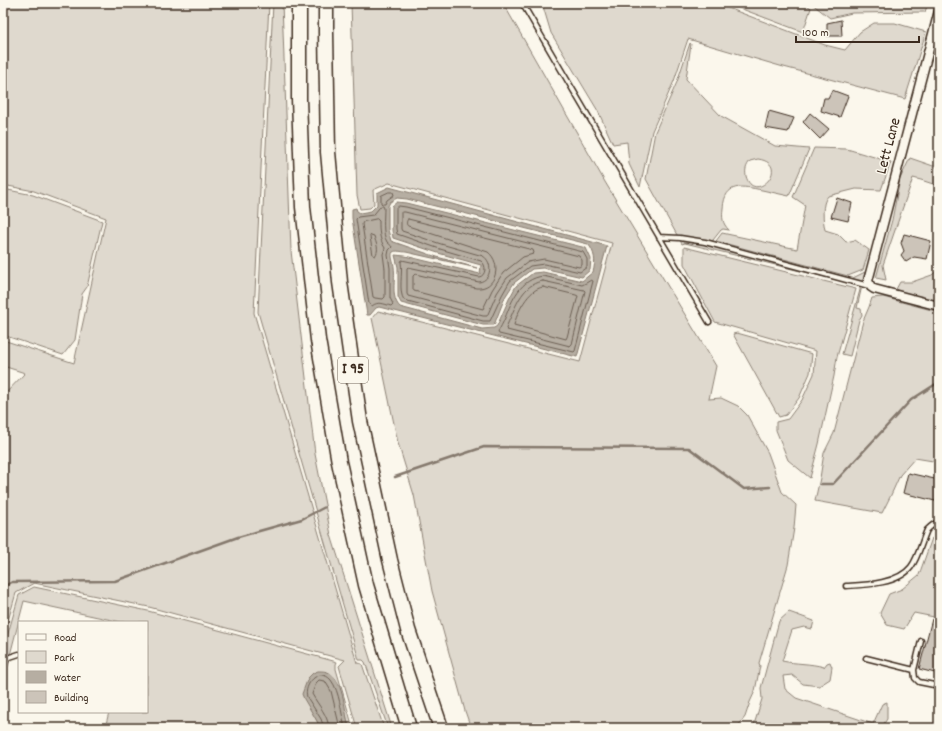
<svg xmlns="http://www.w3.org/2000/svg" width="942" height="731" viewBox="0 0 942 731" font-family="Dekko,sans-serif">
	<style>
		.green { fill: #dfd9ce; stroke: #8d8276; fill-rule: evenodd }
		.water { fill: #b6aea2; stroke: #85796d; fill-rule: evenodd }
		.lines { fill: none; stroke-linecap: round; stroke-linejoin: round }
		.shore { stroke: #6c5f53; stroke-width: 1 }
		.stream { stroke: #85796d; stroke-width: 2.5 }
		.building { fill: #ccc4b9; stroke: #3b2a1e }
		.service-casing { stroke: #3b2a1e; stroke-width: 7 }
		.minor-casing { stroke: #3b2a1e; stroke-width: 11 }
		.motorway-casing { stroke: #3b2a1e; stroke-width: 17 }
		.service { stroke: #fbf7ec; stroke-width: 4 }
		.minor { stroke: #fbf7ec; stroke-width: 8 }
		.motorway { stroke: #fbf7ec; stroke-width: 14 }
		.labels { text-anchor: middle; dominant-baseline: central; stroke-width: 3; stroke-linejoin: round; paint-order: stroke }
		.shield { fill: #fbf7ec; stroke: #75685c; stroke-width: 1 }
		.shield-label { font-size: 15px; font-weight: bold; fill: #3b2a1e }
		.street-label { font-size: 16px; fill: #3b2a1e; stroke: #fbf7ec }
	</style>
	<rect width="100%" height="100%" fill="#fbf7ec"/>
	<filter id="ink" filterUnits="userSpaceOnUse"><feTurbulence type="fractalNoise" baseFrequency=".025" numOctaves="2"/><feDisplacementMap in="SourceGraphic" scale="8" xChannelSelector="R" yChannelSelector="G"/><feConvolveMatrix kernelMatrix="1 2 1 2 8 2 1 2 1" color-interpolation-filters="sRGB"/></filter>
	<g filter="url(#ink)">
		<path class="green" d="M3,3H269L254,313L357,663L362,664L384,728H357L339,666L345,660L149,607L34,583L16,593L3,638V396L25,373L3,366V340L74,363L106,218L34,191L3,185Z
			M273,3H282L291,251L315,454L331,535L392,728H388L365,662L363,660H359L258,312Z
			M351,3H503L605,182L716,366L709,399L721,398L738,406L747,415L768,453L782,492L796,505L794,528L788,565L759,663L760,666L755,691L750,702L745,717L738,726L737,728H471L465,711L432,591L414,495L398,443L372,318L378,311L580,362L612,243L389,183L373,190L374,204L370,208L360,209L357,195Z
			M542,3H715L825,45L845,50L860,32L874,23H895L926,32L905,99L780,66L688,39L674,81L652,131L640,187L629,164L627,142L613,144L598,111L551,33Z
			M726,3H804L811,8L803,32Z
			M811,3H928L925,12L852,13L830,18Z
			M690,43L691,44L686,79L721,116L775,146L809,149L789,196C780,194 771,192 762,190C742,186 725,182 723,208C722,218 722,223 729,230L723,229L721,230L713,240V244L849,280L865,272L857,308L861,309L862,315L859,320L850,356L842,354L860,290V287L858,285L685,243L682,244L646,179L655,132L677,82ZM758,159C793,164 754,206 746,176C745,170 746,166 750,161Z
			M814,148L847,149L891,162L881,190L856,189L828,196C821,203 823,221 825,230L838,234L846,242L855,240L869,250L863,270L848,276L716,241L722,233L797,249L805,205L793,197Z
			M910,158L939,168V186L921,180L913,178L883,265L886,280L876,278L892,220L900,179Z
			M3,189L33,195L102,221L87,287L82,294L75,340L63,355L3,335Z
			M684,247L856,289L837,357L834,376L819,444L810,478L788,460L776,430V422L788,419L802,400L814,374L816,351L715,322L684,264Z
			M939,269V303L895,291L900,282H912L932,275Z
			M883,297L939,312V462L915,458L900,475L891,495L882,513L815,501L820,478L824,453L834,433L863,321L869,307L872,298Z
			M737,333L812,354L810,373L799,398L786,415L779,417L733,334Z
			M932,538L939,540V618L914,613L904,629L887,625L880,613L889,594L902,589L919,575Z
			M34,587L148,611L337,662L336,664V669L353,728H349L340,688L311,710L317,721L320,728H105L109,712H147V622H121L24,601L3,682V651L19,595Z
			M789,612L814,621L812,629L804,627L792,630L782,661C796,664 810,663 824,667L827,663L830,662L832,667L830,679L819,686L803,684L792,675L783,676L785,689L796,698L873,724L882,704L887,702V719L881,728H753L762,699L761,688L779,621Z"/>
		<path class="water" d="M389,187L607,246L577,357L379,307L376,308L370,315H367L352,218V209L356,208L357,211L360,213L371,211L377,205V193ZM397,198L407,199L588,244C595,252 596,262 593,272L582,281L543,272L533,273L516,286L509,299L497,326L494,328L482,329L400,307C390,297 396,280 394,267C394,263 390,255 393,252C396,250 402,252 406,252L477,268L437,257L391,241L388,230V206L390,202Z
			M397,202L406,203L586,248L591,259L590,270L582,277L543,268L532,269L514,283L505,297L494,325H483L401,303L398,297V267L395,255L405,256L480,274L481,265L438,253L393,238L392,230V206Z
			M318,671C323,671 327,671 331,674C344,684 345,713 349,728H320L317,721L304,699L302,694L308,678L313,673Z"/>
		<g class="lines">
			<path class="shore" d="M389,192H393L394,195L387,200L385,204H382L381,203V196Z
				M381,206H383L384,208C384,217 382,234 387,242C388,243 392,246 392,247L389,250L388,255L390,268V298L393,304L391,306C384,304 378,301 372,306L369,304L356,219L358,217L373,215Z
				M399,206L406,207L583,252L587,259V267L580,272L544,264L530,266L510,281L502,295L491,319L490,321H483L404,300C398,291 403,273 401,262L402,260L479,277C486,276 487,265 481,261L440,249L397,234L396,229V209Z
				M402,212H405L579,256L582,260V265L579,267L544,259L528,262L507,278L497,293L488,314L487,316H483L408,296L407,294V268L408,267L479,282C492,280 493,262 483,256L441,244L402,231L401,229V213Z
				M377,219L379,221C379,230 379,239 385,248L383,254L385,269V297L383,299L375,298L373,297L362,224L363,222Z
				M408,219L533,250L534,253L533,254L523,257L503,273L492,290L483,309L414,291L413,289V276L415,274L476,288C497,290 502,263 488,252L408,226C406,225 406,221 408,219Z
				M371,235L374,236C376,244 380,249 375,256L373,255L370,237Z
				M543,276L582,285L586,283L591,280L593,281L575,351L574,352L499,334L498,332C500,328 503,323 505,318C512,300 520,279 543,276Z
				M543,281L584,290L585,291L572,344L570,346L507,330L506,329C507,324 510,319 512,314C518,300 526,283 543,281Z
				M543,287L576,295L578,296L567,337L566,339L514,325C517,313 528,289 543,287Z
				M324,728L321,719L307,697C303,685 319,666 331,680C340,692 341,713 345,728
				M329,728C328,715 318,705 312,694L316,683L319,680L325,681L331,691L340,728"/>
			<path class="stream" d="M395,477L484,447L689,448L744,489L770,487
				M821,484H833L911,400L939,382
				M3,587L12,582L115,581L238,537L302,519L325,507"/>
		</g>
		<path class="building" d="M841,20L842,36H827V23Z
			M832,90L848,96L840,117L821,111L824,98H828Z
			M769,111L794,118L788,132L765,128Z
			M810,113L829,129L820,139L803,122Z
			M837,198L852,203L848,221L831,217Z
			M904,234L931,241L927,259L914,257L906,262L901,255L904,251L901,243Z
			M908,473L939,480V502L903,493Z
			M932,619L939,621V674L919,669Z"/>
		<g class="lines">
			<defs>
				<path id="service" d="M522,3L709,322
					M659,237L680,238L705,242L869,286
					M846,586C865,585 898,584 911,567C918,558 922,541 927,530C931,526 934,523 939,522
					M921,641L914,670L915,678L919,682L939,686
					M866,658L914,670
					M3,672L7,658L19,654"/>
				<path id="minor" d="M939,11L868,281L871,287L874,289L939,306"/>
				<path id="motorway" d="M299,3V99L303,207L318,340L339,462L366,585L409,728
					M326,3V32L328,152L340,282L360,421L390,560L408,630L441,728"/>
			</defs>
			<use href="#service" class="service-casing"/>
			<use href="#minor" class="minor-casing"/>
			<use href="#motorway" class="motorway-casing"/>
			<use href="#service" class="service"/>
			<use href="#minor" class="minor"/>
			<use href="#motorway" class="motorway"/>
		</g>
	</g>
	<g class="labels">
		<rect class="shield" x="338" y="357" width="30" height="26" rx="3"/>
		<g class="shield-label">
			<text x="353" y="370">I 95</text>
		</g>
		<g class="street-label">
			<text transform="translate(889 146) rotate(-75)">Lett Lane</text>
		</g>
	</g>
	<rect width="942" height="731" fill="none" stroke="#fbf7ec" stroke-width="16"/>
	<rect x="8" y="8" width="926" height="715" fill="none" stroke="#3b2a1e" stroke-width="1.5" filter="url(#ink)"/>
	<rect x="18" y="621" width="130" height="92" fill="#fbf7ec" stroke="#aea59a"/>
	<rect x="26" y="634" width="20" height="6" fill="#fbf7ec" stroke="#aea59a"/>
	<text x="54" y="641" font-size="12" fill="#3b2a1e">Road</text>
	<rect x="26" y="651" width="20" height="12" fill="#dfd9ce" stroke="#aea59a"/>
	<text x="54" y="661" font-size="12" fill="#3b2a1e">Park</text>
	<rect x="26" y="671" width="20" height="12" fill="#b6aea2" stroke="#aea59a"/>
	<text x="54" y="681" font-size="12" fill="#3b2a1e">Water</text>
	<rect x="26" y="691" width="20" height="12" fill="#ccc4b9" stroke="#aea59a"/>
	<text x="54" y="701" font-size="12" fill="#3b2a1e">Building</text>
	<path d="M796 36v6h123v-6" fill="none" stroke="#3b2a1e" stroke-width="2"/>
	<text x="802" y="36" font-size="12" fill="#3b2a1e" stroke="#fbf7ec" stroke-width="3" paint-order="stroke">100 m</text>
</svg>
